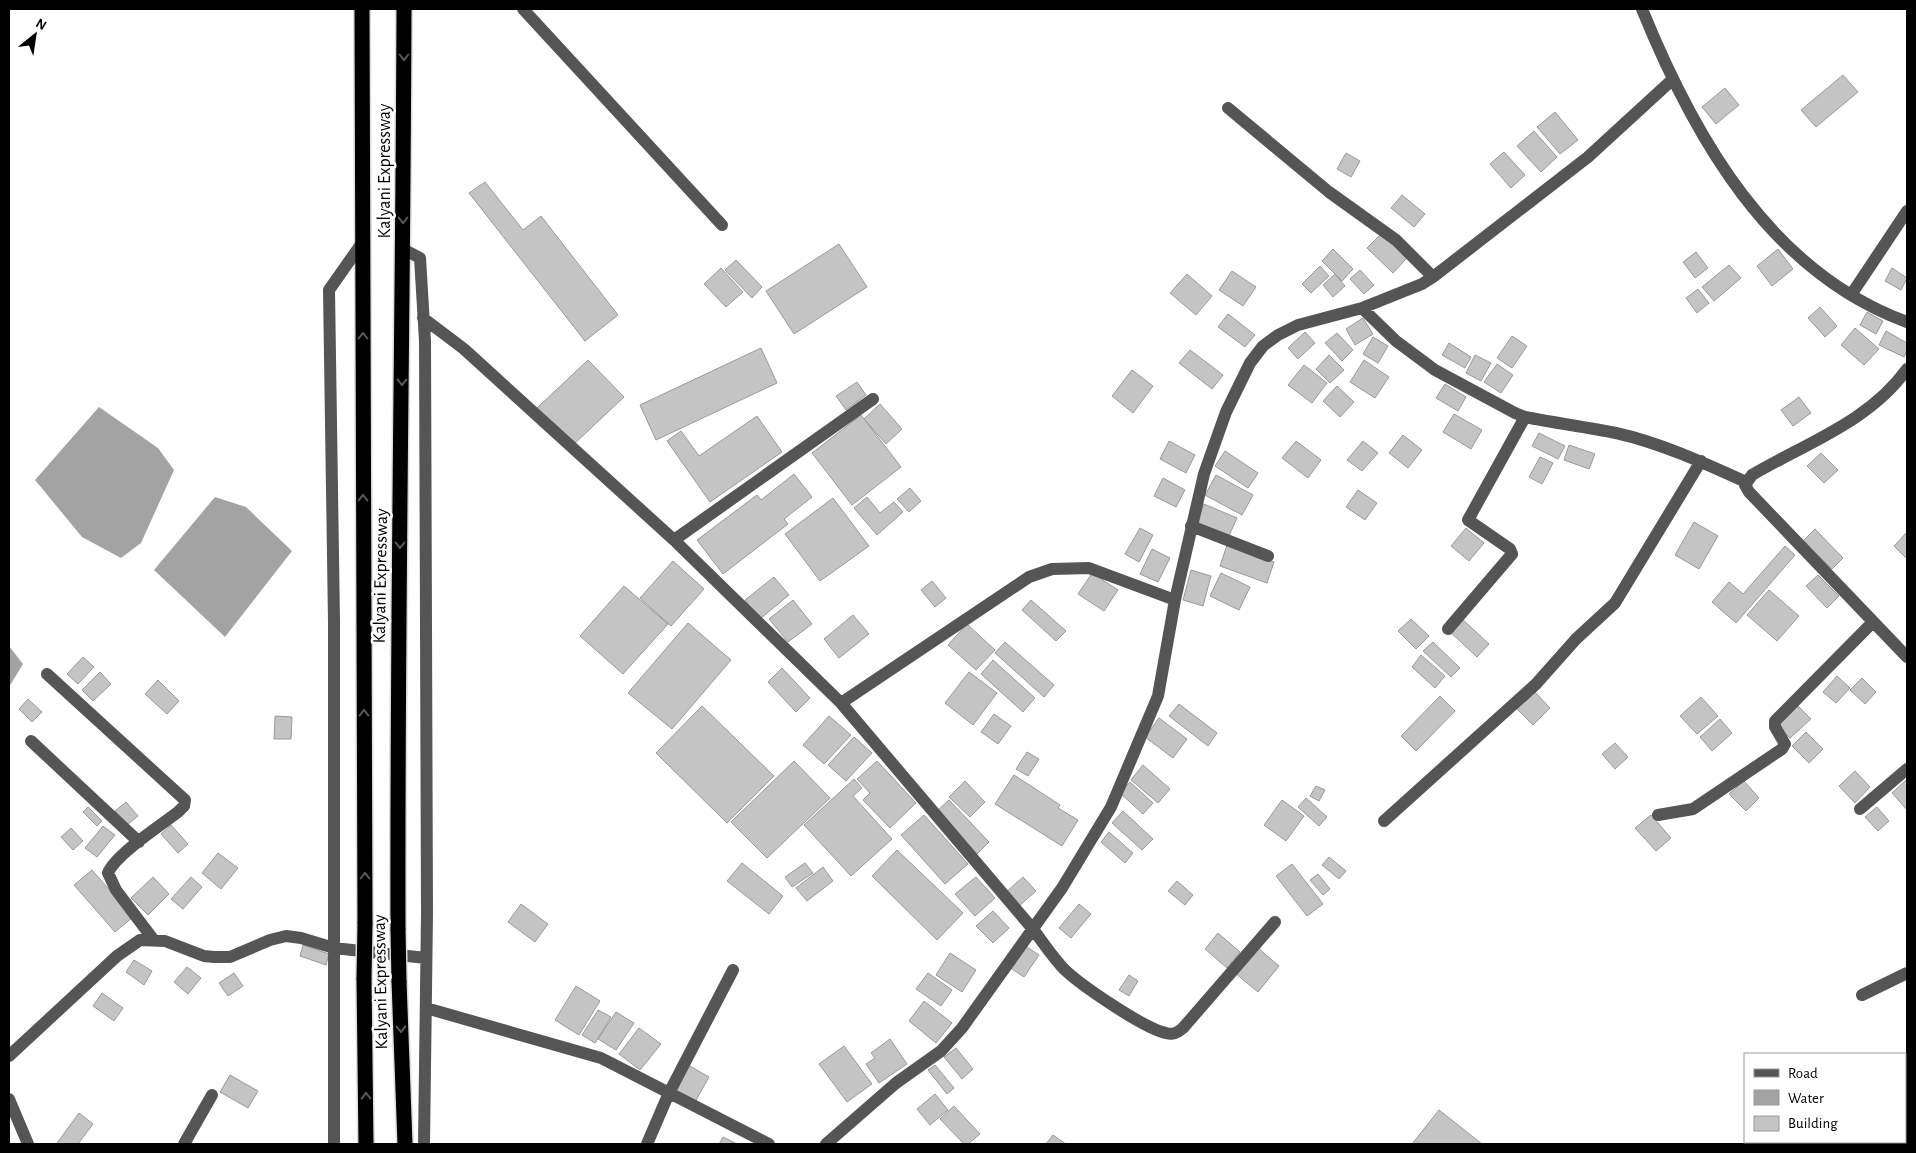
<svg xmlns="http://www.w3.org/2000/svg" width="1916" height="1153" viewBox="0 0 1916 1153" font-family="'Alegreya Sans',sans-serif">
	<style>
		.water { fill: #a3a3a3 }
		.building { fill: #c4c4c4; stroke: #999 }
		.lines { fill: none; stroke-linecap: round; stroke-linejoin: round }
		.highway-casing { stroke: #dbdbdb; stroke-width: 18 }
		.minor { stroke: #555; stroke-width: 12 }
		.highway { stroke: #000; stroke-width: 15 }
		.highway-bridge-casing { stroke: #dbdbdb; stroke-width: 18; stroke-linecap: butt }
		.highway-bridge { stroke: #000; stroke-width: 15 }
		.oneway { stroke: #595959 }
		.labels { text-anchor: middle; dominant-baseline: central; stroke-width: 5; stroke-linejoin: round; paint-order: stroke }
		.street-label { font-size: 18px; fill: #000; stroke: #fff }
	</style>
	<rect width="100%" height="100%" fill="#fff"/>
	<path class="water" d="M99,407L158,448L174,470L141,543L121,558L82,537L35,480Z
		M215,497L246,507L292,551L225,637L154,570Z
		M9,646L23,664L9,687Z"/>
	<path class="building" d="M1843,75L1858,92L1816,127L1801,110Z
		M1725,88L1739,105L1716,124L1702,107Z
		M1555,112L1578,140L1560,154L1537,127Z
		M1534,131L1557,157L1541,172L1517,146Z
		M1504,152L1525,175L1511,188L1490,164Z
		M1346,153L1360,161L1351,177L1337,169Z
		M485,182L523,230L541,216L618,315L585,341L469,193Z
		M1402,195L1425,214L1414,227L1391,208Z
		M1382,233L1407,258L1393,273L1367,248Z
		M839,244L867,287L794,334L766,291Z
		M1333,249L1353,269L1342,281L1322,261Z
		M1778,249L1793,269L1772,286L1757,266Z
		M1696,252L1708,268L1695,278L1683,262Z
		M736,260L762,287L752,298L725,270Z
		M1729,265L1741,278L1714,301L1702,287Z
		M1320,266L1329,276L1311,293L1302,284Z
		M721,268L743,292L726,307L704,284Z
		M1892,268L1907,278L1901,290L1885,281Z
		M1360,270L1374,285L1364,294L1350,279Z
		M1232,271L1256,287L1243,306L1219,290Z
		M1187,274L1212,296L1196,315L1170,293Z
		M1335,274L1345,286L1333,297L1323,285Z
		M1698,289L1709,303L1697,313L1686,298Z
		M1820,307L1837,326L1825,337L1808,318Z
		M1867,312L1883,321L1876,334L1860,325Z
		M1228,314L1255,335L1245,347L1218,327Z
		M1363,318L1373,334L1355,345L1346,329Z
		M1855,328L1879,349L1864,365L1841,345Z
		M1886,331L1907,343V350L1904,357L1879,345Z
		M1305,332L1315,343L1298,359L1288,348Z
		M1337,333L1353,350L1342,361L1325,343Z
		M1512,336L1527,346L1512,368L1497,358Z
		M1373,337L1388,346L1378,363L1363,354Z
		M1449,343L1471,357L1465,368L1442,355Z
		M761,348L777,383L656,440L640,405Z
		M1190,350L1223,375L1212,389L1179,363Z
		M1329,355L1344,370L1330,383L1316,369Z
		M1475,355L1491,363L1481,381L1466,373Z
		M588,360L624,397L573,445L537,408Z
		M1364,360L1389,377L1375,398L1350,382Z
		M1497,364L1513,375L1501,393L1484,382Z
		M1304,365L1327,383L1312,403L1288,385Z
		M1132,370L1153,386L1133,413L1112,396Z
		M857,382L866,395L846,410L836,396Z
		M1445,384L1466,397L1458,411L1436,398Z
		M1337,386L1354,402L1340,417L1323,401Z
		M1799,397L1811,413L1793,426L1781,410Z
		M880,404L902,429L886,444L864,419Z
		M1454,414L1482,430L1471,449L1443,432Z
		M861,415L901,467L852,505L812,453Z
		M757,416L782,452L710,502L667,441L681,431L699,456Z
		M1539,433L1565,446L1558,459L1532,446Z
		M1403,435L1422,450L1408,468L1389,453Z
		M1169,441L1195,455L1186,473L1160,459Z
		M1296,441L1321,460L1308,478L1282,458Z
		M1363,441L1378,453L1362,471L1347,460Z
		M1569,445L1595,454L1589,469L1564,460Z
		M1225,451L1258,473L1248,488L1215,466Z
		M1821,453L1838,470L1824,483L1807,466Z
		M1540,457L1553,463L1542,484L1529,477Z
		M794,474L812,497L784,519L788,524L723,574L697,540L757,495L761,500Z
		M1216,475L1253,495L1242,515L1205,495Z
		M1163,478L1185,490L1176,507L1154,496Z
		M910,488L921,501L909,512L897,499Z
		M1358,490L1377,503L1365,520L1346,507Z
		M867,497L880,513L894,502L903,512L877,535L854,508Z
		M833,498L869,546L820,581L785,534Z
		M1204,504L1237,518L1228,538L1196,524Z
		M1694,522L1718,536L1699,569L1675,555Z
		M1140,528L1153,535L1139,562L1125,554Z
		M1466,528L1484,543L1469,561L1451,546Z
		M1815,529L1843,558L1832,569L1803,541Z
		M1907,532V559L1894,546Z
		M1227,545L1274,562L1267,583L1220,566Z
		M1785,546L1795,555L1736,623L1712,602L1729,582L1743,594Z
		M1152,549L1170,558L1158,582L1140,574Z
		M673,561L704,589L671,626L640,598Z
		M1191,570L1211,576L1203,606L1183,600Z
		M1092,573L1118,590L1104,611L1078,594Z
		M1221,573L1250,587L1239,610L1210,596Z
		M1818,575L1839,596L1827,608L1806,586Z
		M774,577L789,595L760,619L745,600Z
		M932,581L946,598L935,607L921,590Z
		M624,586L668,624L623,674L580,636Z
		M1769,590L1799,616L1777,641L1747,615Z
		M793,600L812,624L788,642L769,619Z
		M1031,600L1066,631L1056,641L1022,610Z
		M853,615L869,634L839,658L824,639Z
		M1460,617L1489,644L1477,657L1448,630Z
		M1411,619L1429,636L1416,649L1398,631Z
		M688,623L731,660L672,729L628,693Z
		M967,624L995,650L976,670L948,645Z
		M1005,642L1054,685L1044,697L995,653Z
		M1433,642L1460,668L1451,677L1423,651Z
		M1421,655L1445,676L1435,688L1412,667Z
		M83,657L94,667L78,684L67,674Z
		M993,660L1035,698L1023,712L981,674Z
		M782,668L810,698L796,712L768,682Z
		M100,672L111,684L93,701L82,690Z
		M969,672L997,693L973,725L945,703Z
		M1837,676L1850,688L1836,703L1823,692Z
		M1862,678L1876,692L1865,704L1850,690Z
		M158,680L179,701L167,714L145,694Z
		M1535,692L1550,708L1533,725L1517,709Z
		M1440,696L1455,711L1416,751L1401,736Z
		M1701,697L1718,716L1697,734L1680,716Z
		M28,699L42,712L32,722L19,709Z
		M1179,704L1217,733L1208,746L1169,716Z
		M702,706L774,776L727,823L656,753Z
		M1798,706L1811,719L1790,738L1778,726Z
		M994,714L1011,726L998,744L981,732Z
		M275,716L292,717L291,739H274Z
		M829,716L851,735L824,764L803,745Z
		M1159,718L1187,739L1173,758L1145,737Z
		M1720,719L1732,733L1712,751L1700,737Z
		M1806,732L1823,749L1809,763L1792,746Z
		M854,737L872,753L846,781L828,765Z
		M1615,743L1628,757L1615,769L1602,754Z
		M1027,752L1039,759L1028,776L1016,769Z
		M794,761L830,798L767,858L731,822Z
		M877,761L916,803L890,828L863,800L870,793L857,779Z
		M1143,765L1170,789L1158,803L1131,780Z
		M1855,771L1870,787L1855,803L1839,786Z
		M1014,775L1060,805L1058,808L1078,820L1062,846L995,804Z
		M854,779L862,788L853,796L892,839L851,876L804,825Z
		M1907,779V810L1892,793Z
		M965,781L985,802L970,817L949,797Z
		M1744,781L1759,798L1746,811L1729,794Z
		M1130,782L1153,803L1143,814L1120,793Z
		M1316,786L1325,790L1319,801L1310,796Z
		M1306,798L1327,817L1319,826L1298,807Z
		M949,800L989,842L977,854L937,811Z
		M1282,800L1304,816L1286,841L1264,825Z
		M126,802L138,816L127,825L115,811Z
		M88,807L102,821L97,826L83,812Z
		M1877,807L1889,821L1878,831L1865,817Z
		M1123,811L1153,839L1142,850L1112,823Z
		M924,815L968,864L945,884L901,835Z
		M1651,815L1671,838L1656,851L1635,828Z
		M171,825L188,844L178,853L161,834Z
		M103,826L115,835L97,857L85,848Z
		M71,828L83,841L73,850L61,837Z
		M1109,832L1133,853L1125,863L1101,842Z
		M897,850L963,913L937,940L872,876Z
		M218,853L238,868L221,889L202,873Z
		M1329,857L1346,871L1339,879L1322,865Z
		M742,863L783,896L769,914L727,881Z
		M805,863L813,873L792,887L785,877Z
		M1292,864L1323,904L1307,916L1276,876Z
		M823,867L833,881L807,901L796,888Z
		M92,870L133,917L115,932L74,885Z
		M1318,874L1330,889L1323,895L1310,880Z
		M153,877L169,894L148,915L131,898Z
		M191,877L202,887L183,909L171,899Z
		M976,877L995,898L975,916L955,894Z
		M1023,877L1036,891L1018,907L1005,893Z
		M1177,881L1193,895L1185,905L1168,891Z
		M521,904L548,924L535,942L508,922Z
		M1079,904L1091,914L1071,938L1059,928Z
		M993,911L1009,928L993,943L976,926Z
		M1218,933L1240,952L1227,968L1205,949Z
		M303,945L329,954L326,965L300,956Z
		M1024,945L1039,955L1024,977L1009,967Z
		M1257,947L1279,966L1258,992L1235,973Z
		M950,953L976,970L962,992L936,975Z
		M134,960L152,971L144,985L126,972Z
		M187,967L201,978L188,994L174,982Z
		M234,973L243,986L228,996L219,983Z
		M928,973L952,990L941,1006L916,989Z
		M1129,975L1138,981L1129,996L1119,990Z
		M576,986L600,1001L579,1035L555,1020Z
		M102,993L123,1008L114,1021L93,1006Z
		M924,1001L952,1023L936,1043L909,1021Z
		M598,1010L611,1017L595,1043L582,1035Z
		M616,1012L634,1023L616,1050L598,1039Z
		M639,1028L661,1044L640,1070L619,1054Z
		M890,1039L907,1064L879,1083L866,1064L875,1058L871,1053Z
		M844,1046L872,1084L847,1102L819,1064Z
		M956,1048L973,1069L962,1079L944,1057Z
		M688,1065L709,1077L695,1102L674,1090Z
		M935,1065L954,1088L947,1094L928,1070Z
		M230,1075L258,1091L248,1108L220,1092Z
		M935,1094L948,1110L930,1125L917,1109Z
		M954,1106L980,1134L968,1144H964L940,1119Z
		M1439,1110L1482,1144H1412Z
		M79,1113L93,1124L78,1144H58L57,1143Z
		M1053,1135L1066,1144H1046Z
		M723,1137L737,1144H719Z"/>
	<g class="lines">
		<defs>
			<path id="highway" d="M362,9L365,924
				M398,930C397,623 403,316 404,9
				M364,978L366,1144
				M399,981L405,1144"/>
		</defs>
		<use href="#highway" class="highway-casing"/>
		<path class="minor" d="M523,9L722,225
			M1642,9C1694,137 1770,272 1907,322
			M1228,108L1329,192L1396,240L1433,277
			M403,249L420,258L425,341L427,914L424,1144
			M1851,295L1907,211
			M1362,308L1396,341L1435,370L1515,413L1525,417C1555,423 1586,427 1616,433C1661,443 1704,463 1746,482
			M423,318L464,349L674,540L841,703L1032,928C1043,942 1053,958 1065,970C1082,986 1145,1029 1166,1033C1173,1035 1177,1033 1183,1028L1275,922
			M1907,369C1869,422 1806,443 1752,475L1745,485L1749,492L1907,657
			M1191,526L1268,556
			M674,540L873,399
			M1448,629L1512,554L1510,549L1468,520L1525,417
			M47,674L185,800L184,806L178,812C161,825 115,855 108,873L116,890L153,939
			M841,703L1029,577L1052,569L1089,568L1175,600
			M31,741L139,842
			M1860,809L1907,769
			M1658,815L1693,809L1782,749L1785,744L1775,727V721L1873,622
			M1384,821L1536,684L1576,639L1615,603L1701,461
			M1862,995L1907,973
			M426,1008L601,1058L769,1144
			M9,1056L117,956L140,940L165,941L204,956L214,957H230L270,940L286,936L301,938L334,948L426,958
			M1905,1062L1907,1059
			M9,1099L28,1144
			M184,1144L212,1095
			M334,1144V622L329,290L362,243
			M647,1144L669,1093L733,970
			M826,1144L896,1083L941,1051L962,1028L1062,888L1111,807L1158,696L1175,600L1204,474L1226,412L1250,363L1263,346L1278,335L1298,325L1362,308L1422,284L1433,277L1588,157L1672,80
			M1836,1144L1838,1142"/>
		<use href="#highway" class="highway"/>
		<defs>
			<path id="highway-bridge" d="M398,930L399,981
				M364,978L365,924"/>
		</defs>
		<use href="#highway-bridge" class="highway-bridge-casing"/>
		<use href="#highway-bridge" class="highway-bridge"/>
	</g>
	<defs><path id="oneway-chevron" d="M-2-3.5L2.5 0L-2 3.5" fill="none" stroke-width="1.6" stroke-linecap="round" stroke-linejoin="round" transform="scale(1.25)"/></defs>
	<g class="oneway">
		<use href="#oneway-chevron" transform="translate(404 57) rotate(90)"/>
		<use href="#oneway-chevron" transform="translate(403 220) rotate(90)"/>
		<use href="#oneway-chevron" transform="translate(363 336) rotate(-90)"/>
		<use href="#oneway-chevron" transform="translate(402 382) rotate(91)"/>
		<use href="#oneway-chevron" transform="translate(363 498) rotate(-90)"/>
		<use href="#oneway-chevron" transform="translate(400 545) rotate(91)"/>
		<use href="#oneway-chevron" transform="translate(364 713) rotate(-90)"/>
		<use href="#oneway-chevron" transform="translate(365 876) rotate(-90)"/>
		<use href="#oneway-chevron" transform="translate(401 1029) rotate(88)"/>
		<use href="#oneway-chevron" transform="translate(366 1096) rotate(-91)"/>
	</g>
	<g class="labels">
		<g class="street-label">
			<text transform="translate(385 171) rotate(-90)">Kalyani Expressway</text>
			<text transform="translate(381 576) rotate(-89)">Kalyani Expressway</text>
			<text transform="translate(381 982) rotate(-91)">Kalyani Expressway</text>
		</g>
	</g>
	<rect width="1916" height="1153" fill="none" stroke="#000000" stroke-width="20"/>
	<rect x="1744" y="1053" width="162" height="90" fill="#ffffff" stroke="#999999"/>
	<rect x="1754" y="1069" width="25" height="8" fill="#555555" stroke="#999999"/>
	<text x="1788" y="1078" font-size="15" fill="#000000">Road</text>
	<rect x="1754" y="1090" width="25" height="15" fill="#a3a3a3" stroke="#999999"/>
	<text x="1788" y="1103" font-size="15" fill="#000000">Water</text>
	<rect x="1754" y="1116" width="25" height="15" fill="#c4c4c4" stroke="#999999"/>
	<text x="1788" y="1128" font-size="15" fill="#000000">Building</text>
	<g transform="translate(35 35) rotate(30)" stroke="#ffffff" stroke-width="4" paint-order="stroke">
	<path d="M0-4L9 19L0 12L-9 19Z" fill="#000000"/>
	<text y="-8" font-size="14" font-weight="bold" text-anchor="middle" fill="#000000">N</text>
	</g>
</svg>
